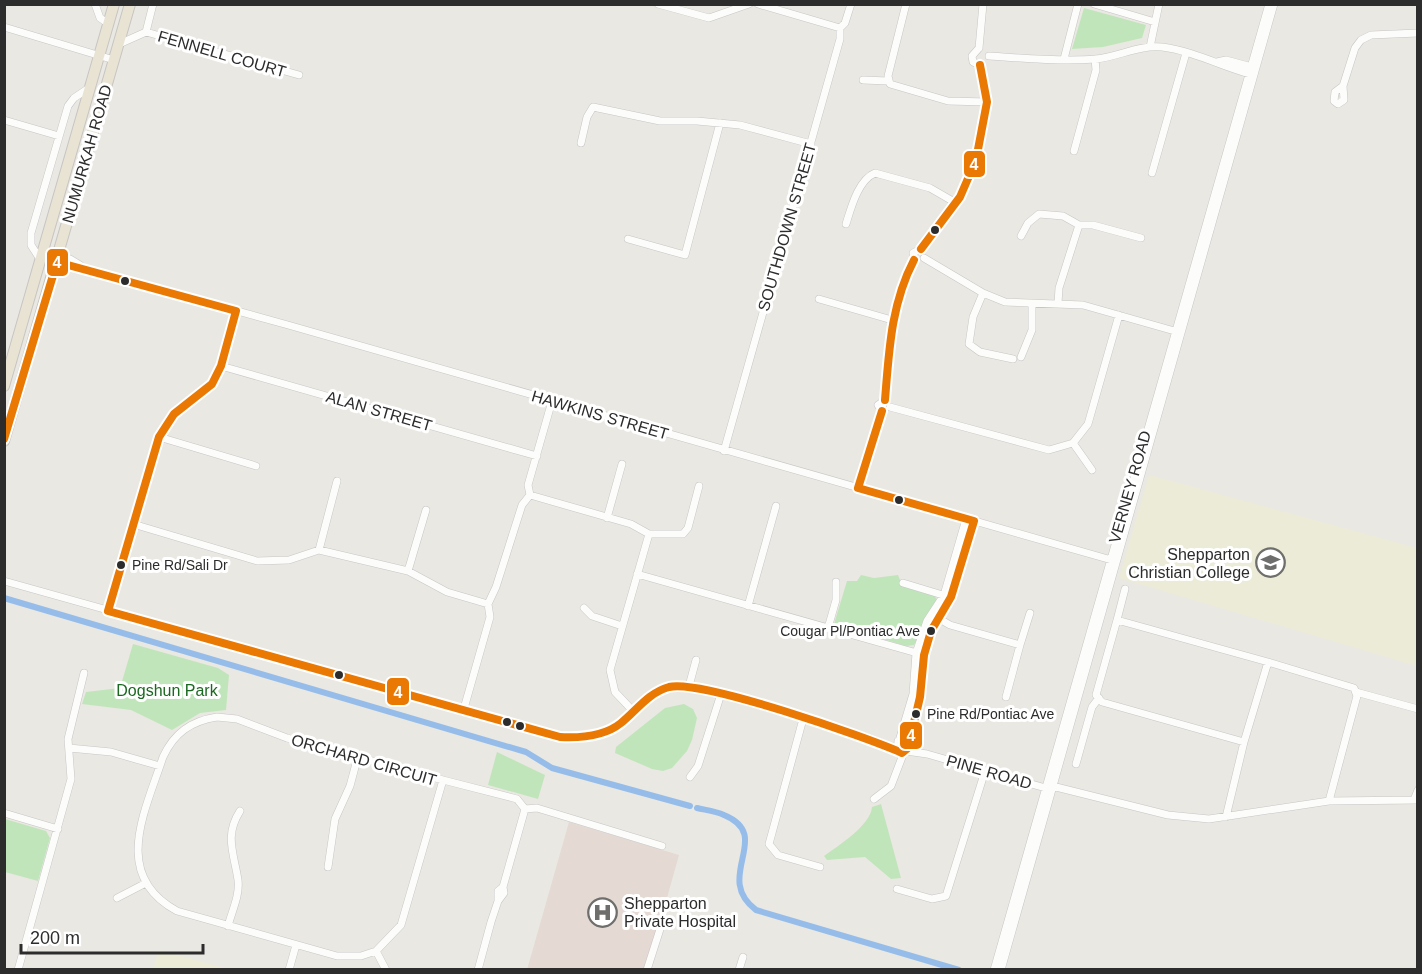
<svg xmlns="http://www.w3.org/2000/svg" width="1422" height="974" viewBox="0 0 1422 974" font-family="Helvetica,sans-serif">
	<style>
		.education { fill: #ecebd7 }
		.medical { fill: #e4d9d3 }
		.green { fill: #c1e5bb }
		.lines { fill: none; stroke-linecap: round; stroke-linejoin: round }
		.canal { stroke: #96bdea; stroke-width: 6 }
		.minor-casing { stroke: #c7c6c7; stroke-width: 8 }
		.highway-casing { stroke: #c6c5c2; stroke-width: 12 }
		.minor { stroke: #fcfcfb; stroke-width: 7 }
		.highway { stroke: #e9e3d4; stroke-width: 10 }
		.bus-1-casing { stroke: #fff; stroke-width: 12 }
		.bus-1 { stroke: #ea7904; stroke-width: 8 }
		.bus-dot { fill: #2c2c2c; stroke: #fff; stroke-width: 2 }
		.labels { text-anchor: middle; dominant-baseline: central; stroke-width: 6; stroke-linejoin: round; paint-order: stroke }
		.bus-label { font-size: 14px; fill: #2c2c2c; stroke: #fff; text-anchor: start }
		.street-label { font-size: 16px; fill: #2c2c2c; stroke: #fff }
		.poi-label { font-size: 16px; fill: #2c2c2c; stroke: #fff; text-anchor: end }
		.park-label { font-size: 16px; fill: #1b6920; stroke: #fff }
		.line-badge { stroke: #fff; stroke-width: 2 }
		.badge-label { font-size: 16px; text-anchor: middle; font-weight: bold; fill: #fff }
	</style>
	<rect width="100%" height="100%" fill="#eae8e2"/>
	<path class="education" d="M1149,475L1417,548V666L1119,578Z
		M159,950L228,969H153Z"/>
	<path class="medical" d="M569,822L679,855L647,969L527,970Z"/>
	<path class="green" d="M1084,8L1146,25L1142,38L1103,47L1072,49Z
		M861,575L874,578L898,575L902,585L934,595L938,601L914,645L906,646L834,624L847,581H857Z
		M133,644L218,668L229,675L226,710L200,713L172,730L131,710L82,704L86,692L120,688Z
		M684,704L693,709L697,718L692,740L687,751L672,768L663,771L652,769L615,753L616,747L665,708Z
		M497,752L545,775L538,799L488,785Z
		M881,804L901,878L891,879L865,857L827,860L824,856C838,846 871,825 872,807Z
		M5,819L46,831L50,838L38,881L5,872Z"/>
	<g class="lines">
		<path class="canal" d="M4,598L526,752L552,768L690,806
			M697,808C705,810 715,811 724,815C775,836 712,877 756,910L959,970"/>
		<defs>
			<path id="minor" d="M95,4L100,18L109,24
				M658,4L709,18L749,4
				M758,4L840,28
				M906,4L888,76L890,84L948,101L987,102
				M1094,4L1155,22
				M4,27L114,60
				M146,32L299,75
				M146,32L153,4
				M119,44L146,32
				M1150,47L1159,4
				M979,48L983,4
				M979,48L972,56L973,62L980,65
				M989,56C1023,58 1060,62 1095,59C1118,57 1138,45 1162,47C1193,51 1221,66 1250,74
				M1064,59L1078,4
				M1217,62L1226,60L1252,67
				M863,80L888,81
				M1343,86L1335,92L1334,101L1338,104L1344,100L1343,86L1355,48L1361,40L1371,35L1418,33
				M89,88L74,98L68,106L31,233V245L38,256L288,325L1115,561
				M4,120L59,136
				M581,143L587,117L593,107L660,121H697L740,125L811,144
				M1074,151L1096,70L1095,59
				M1152,173L1186,53
				M846,224C851,208 858,180 875,173L930,188L956,203
				M1021,236L1028,223L1039,214L1063,216L1079,225
				M628,239L685,255L720,123
				M921,249L960,197L976,160L987,102L980,65
				M54,256L70,259L80,265
				M924,258L983,293L1005,302L1083,305L1178,332
				M914,260L913,253L921,249
				M983,293L973,317L969,344L980,352L1013,359
				M819,299L892,320
				M1058,303L1059,288L1079,225H1093L1141,238
				M1021,357L1032,330V304
				M221,366L537,456
				M885,400C889,352 888,302 914,260
				M890,407L1049,450L1073,443L1088,424L1119,315
				M882,411L878,405L885,400
				M159,437L256,466
				M1073,443L1092,470
				M724,451L840,39V28L845,23L851,4
				M858,488L882,411
				M530,495L631,524L649,534L610,670L615,692L633,711
				M607,518L622,464
				M133,524L257,561L289,560L319,550L408,571L447,592L488,604
				M649,534H683L688,528L699,486
				M319,550L337,481
				M408,571L426,510
				M637,574L924,655
				M4,581L560,737L577,738L605,732L620,724L645,699L666,688L681,685L721,694L869,738L896,749
				M903,583L946,596
				M748,606L776,506
				M584,608L592,616L622,626
				M108,611L159,437L174,414L212,384L221,366L236,311
				M936,617L950,625L1020,645L1030,613
				M1117,620L1125,589
				M828,628L836,600V582
				M689,686L696,660
				M1356,692L1418,709
				M1006,697L1020,645
				M463,712L490,617L488,604L496,587L522,505L530,495L528,485L552,401
				M217,717L237,719L287,738L443,780L401,925L376,951L361,956H337L177,911C111,875 145,812 163,757C174,733 191,721 217,717Z
				M803,719L769,844L778,855L820,867
				M898,741L897,750L906,751L920,697L924,655L931,631L951,597L974,521
				M899,741L913,694L916,653L927,621L944,595L966,519
				M1244,742L1102,702L1096,695L1117,620L1268,662
				M69,748L111,752L160,766
				M906,751L927,754L1049,789
				M1076,764L1092,707L1099,698
				M690,777L698,766L721,694
				M443,780L517,799L525,809
				M1052,786L1168,815L1209,819L1329,801L1418,800
				M874,799L891,786L904,752
				M1414,800L1418,790
				M525,809L537,808L662,846
				M4,813L58,829
				M1226,817L1244,742L1268,662L1354,688L1357,696L1329,801
				M328,867L335,819L350,786L358,756
				M897,889L932,899L946,896L985,771
				M117,898L144,884
				M498,901V891L503,887
				M228,926C232,911 240,895 238,880C234,853 224,836 240,811
				M376,951L386,970
				M18,970L71,779L68,739L84,673
				M289,970L296,945
				M478,970L491,922L498,901L504,893L503,887L525,809
				M647,970L662,923
				M739,970L743,957
				M994,970L1269,4
				M1001,970L1274,4"/>
			<path id="highway" d="M4,386L114,4
				M4,441L130,4"/>
		</defs>
		<use href="#minor" class="minor-casing"/>
		<use href="#highway" class="highway-casing"/>
		<use href="#minor" class="minor"/>
		<use href="#highway" class="highway"/>
		<defs>
			<path id="bus-1" d="M921,249L960,197L976,160L987,102L980,65
				M885,400C889,351 891,304 914,260
				M4,439L57,262L236,311
				M858,488L882,411
				M108,611L560,737C580,738 605,736 621,723C637,710 648,693 669,687C701,679 866,737 902,753L908,748L920,697L924,655L931,631L951,597L974,521L858,488
				M108,611L159,437L174,414L212,384L221,366L236,311"/>
		</defs>
		<use href="#bus-1" class="bus-1-casing"/>
		<use href="#bus-1" class="bus-1"/>
	</g>
	<defs>
		<symbol id="school-ring" viewBox="-11 -11 22 22"><circle r="9.5" fill="#fff" stroke="#6e6e6c" stroke-width="1.5"/><path d="M0-5L7-2L0 1L-7-2ZM-4 1L0 2.5L4 1V4Q0 6-4 4Z" fill="#6e6e6c"/></symbol>
		<symbol id="hospital-ring" viewBox="-11 -11 22 22"><circle r="9.5" fill="#fff" stroke="#6e6e6c" stroke-width="1.5"/><path d="M-5-5h3v3.5h4V-5h3V5h-3V1.5h-4V5h-3Z" fill="#6e6e6c"/></symbol>
	</defs>
	<g fill-rule="evenodd">
		<use href="#school-ring" x="1254" y="546" width="33" height="33"/>
		<use href="#hospital-ring" x="586" y="896" width="33" height="33"/>
	</g>
	<g class="bus-dot">
		<circle cx="935" cy="230" r="5"/>
		<circle cx="125" cy="281" r="5"/>
		<circle cx="899" cy="500" r="5"/>
		<circle cx="121" cy="565" r="5"/>
		<circle cx="931" cy="631" r="5"/>
		<circle cx="339" cy="675" r="5"/>
		<circle cx="916" cy="714" r="5"/>
		<circle cx="507" cy="722" r="5"/>
		<circle cx="520" cy="726" r="5"/>
	</g>
	<g class="labels">
		<g class="bus-label">
			<text x="132" y="565">Pine Rd/Sali Dr</text>
			<text x="920" y="631" text-anchor="end">Cougar Pl/Pontiac Ave</text>
			<text x="927" y="714">Pine Rd/Pontiac Ave</text>
		</g>
		<g class="street-label">
			<text transform="translate(222 54) rotate(16)">FENNELL COURT</text>
			<text transform="translate(87 154) rotate(-74)">NUMURKAH ROAD</text>
			<text transform="translate(787 227) rotate(-74)">SOUTHDOWN STREET</text>
			<text transform="translate(379 411) rotate(16)">ALAN STREET</text>
			<text transform="translate(600 415) rotate(16)">HAWKINS STREET</text>
			<text transform="translate(1130 487) rotate(-74)">VERNEY ROAD</text>
			<text transform="translate(364 760) rotate(16)">ORCHARD CIRCUIT</text>
			<text transform="translate(989 772) rotate(16)">PINE ROAD</text>
		</g>
		<g class="poi-label">
			<text x="1250" y="554">Shepparton<tspan x="1250" dy="18">Christian College</tspan></text>
			<text x="624" y="903" text-anchor="start">Shepparton<tspan x="624" dy="18">Private Hospital</tspan></text>
		</g>
		<g class="park-label">
			<text x="167" y="690">Dogshun Park</text>
		</g>
	</g>
	<g class="line-badge">
		<rect x="963" y="150" width="23" height="28" rx="6" fill="#ea7904"/>
		<rect x="46" y="248" width="23" height="29" rx="6" fill="#ea7904"/>
		<rect x="386" y="677" width="24" height="29" rx="6" fill="#ea7904"/>
		<rect x="899" y="721" width="24" height="29" rx="6" fill="#ea7904"/>
	</g>
	<g class="badge-label">
		<text x="974" y="170">4</text>
		<text x="57" y="268">4</text>
		<text x="398" y="698">4</text>
		<text x="911" y="741">4</text>
	</g>
	<rect width="1422" height="974" fill="none" stroke="#2c2c2c" stroke-width="12"/>
	<path d="M21 944v9h182v-9" fill="none" stroke="#2c2c2c" stroke-width="3"/>
	<text x="30" y="944" font-size="18" fill="#2c2c2c" stroke="#ffffff" stroke-width="4.5" paint-order="stroke">200 m</text>
</svg>
